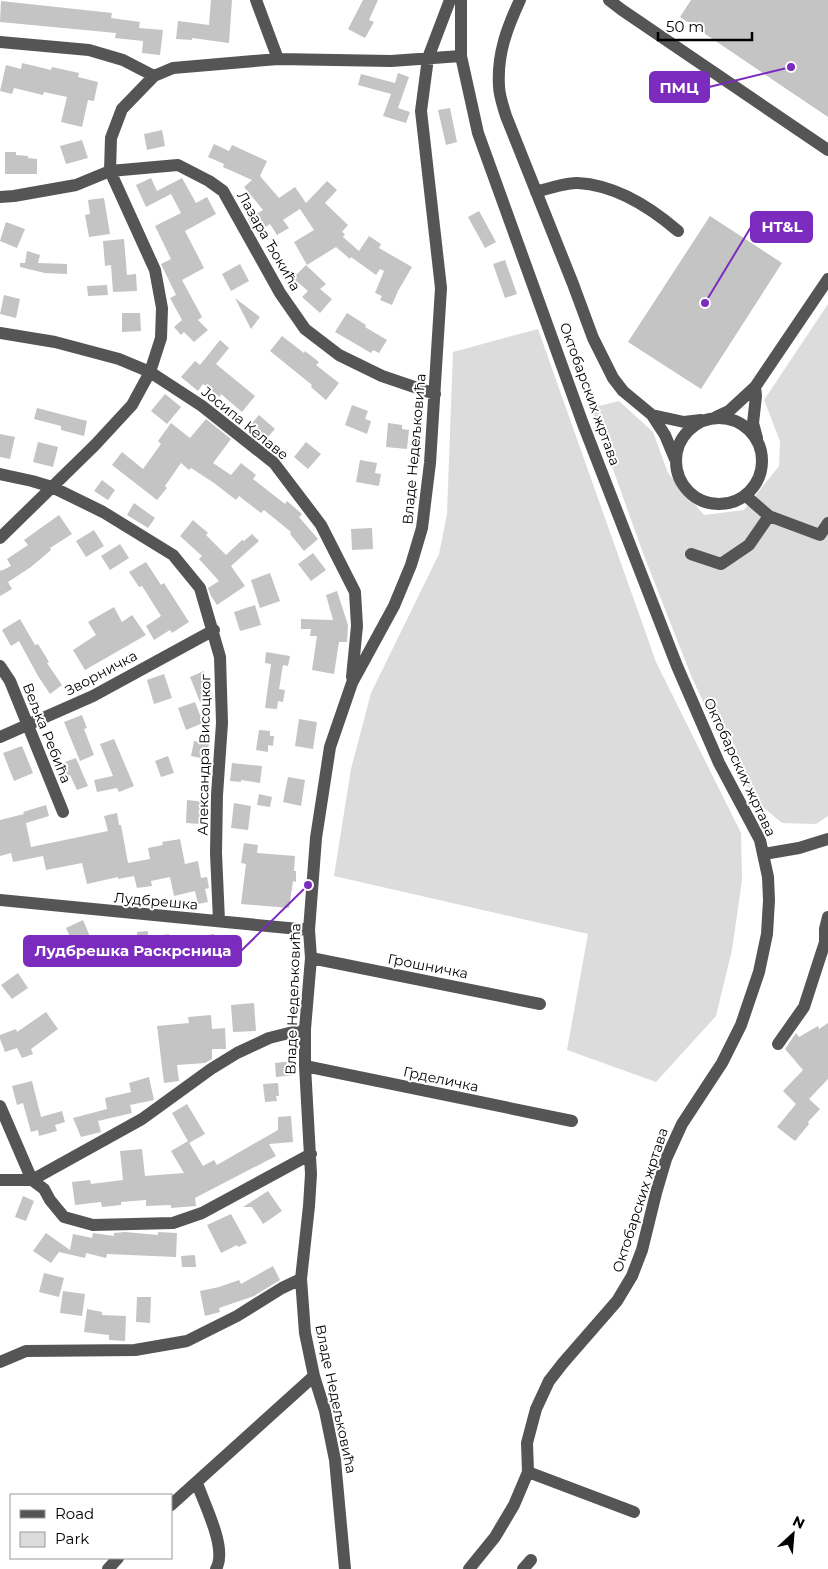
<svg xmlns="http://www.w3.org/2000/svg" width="828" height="1569" viewBox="0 0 828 1569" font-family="Montserrat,sans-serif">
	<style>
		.green { fill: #dcdcdc }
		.building { fill: #c4c4c4 }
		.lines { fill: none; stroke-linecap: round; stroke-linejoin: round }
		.minor { stroke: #555; stroke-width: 12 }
		.labels { text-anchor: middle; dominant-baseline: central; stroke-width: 4; stroke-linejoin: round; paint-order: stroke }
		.street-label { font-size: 14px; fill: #000; stroke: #fff }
		.leader { fill: none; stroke: #7b2cbf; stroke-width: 2 }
		.callout-dot { fill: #7b2cbf; stroke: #fff; stroke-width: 2 }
		.callout { fill: #7b2cbf; stroke: #7b2cbf; stroke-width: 2 }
		.callout-label { font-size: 15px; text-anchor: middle; font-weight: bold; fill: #fff }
	</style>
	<rect width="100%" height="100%" fill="#fff"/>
	<path class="green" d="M828,304V816L816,824L782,823L757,802L727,752L692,678L643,553L591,408L619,401L653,432L668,473L704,515L744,510L779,466L780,441L764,400Z
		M538,329L656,662L741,833L742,880L732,950L716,1016L656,1082L567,1050L588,934L334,876L351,769L371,693L439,554L447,514L453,352Z"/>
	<path class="building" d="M211,0H232L229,43L192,38V40L176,39L178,21L209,25Z
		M363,0H378L369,20L374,22L365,38L348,29Z
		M691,0H828V117L680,17Z
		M1,1L112,13L111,18L140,22L139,28L163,30L160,55L142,53L143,41L115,38L116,33L0,22Z
		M22,63L51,70L52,67L79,73L78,77L98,82L94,101L88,100L82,127L61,122L67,97L44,92L43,95L14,88L12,94L0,91L6,65L21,69Z
		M398,73L409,77L398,108L410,112L406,123L383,116L391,94L358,85L361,74L395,83Z
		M450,108L457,142L446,145L438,110Z
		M162,130L165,146L147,150L144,134Z
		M82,140L88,158L66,164L60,146Z
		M214,144L229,151L232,145L267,161L260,176L279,198L295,187L306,203L327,181L337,190L325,203L348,225L342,232L345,234L343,237L359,251L369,236L381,244L379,248L412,267L398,291L392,305L380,300L382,296L375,293L384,271L380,269L376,275L351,257L350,259L336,247L307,265L294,242L314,230L300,209L303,207L283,220L289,228L277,235L270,224L256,233L248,219L263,210L244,187L252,180L223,167L224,164L208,157Z
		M5,152H16V155L28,156V158L37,159V174H5Z
		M151,178L157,191L182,178L196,203L207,197L216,214L185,231L204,268L182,280L202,317L198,320L208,330L194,342L184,332L181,335L174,327L182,320L170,298L176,295L161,264L171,259L155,226L181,213L171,194L146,207L136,185Z
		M104,198L110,234L89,237L85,215L90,214L88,200Z
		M479,211L496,242L485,248L468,217Z
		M710,216L782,263L701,389L628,342Z
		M6,222L25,229L17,248L0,241Z
		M124,239L127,275L136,274L137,291L113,292L111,265L105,266L103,241Z
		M27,251L40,255L38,263L67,264V274L45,273L20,267V263H25Z
		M505,260L517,294L505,298L493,264Z
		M240,264L249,281L231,291L222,274Z
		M306,265L326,284L320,289L332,299L320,313L302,297L308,291L293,278Z
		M107,285L108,295L88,296L87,286Z
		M4,295L20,299L16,318L0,314Z
		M235,298L260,317L251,329Z
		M122,313H140L141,331L122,332Z
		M347,313L366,325L365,327L387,340L379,353L373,350L371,353L335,332Z
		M282,336L304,353L305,351L319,362L316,365L339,383L326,400L311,387L312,385L270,351Z
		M220,340L229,348L216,364L255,396L242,412L221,394L220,397L203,384L198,391L181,377L195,361L200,365Z
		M165,394L181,407L167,424L151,411Z
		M352,405L368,411L365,419L371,421L367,434L345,425Z
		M37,408L87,421L84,436L61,430V426L34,419Z
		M259,415L275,429L267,438L251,424Z
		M206,419L231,439L213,463L231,475L241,463L256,475L253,479L285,504L287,501L302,514L299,517L318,539L304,551L290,534L291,532L264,510L261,513L239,496L236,500L214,483L191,468L189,470L181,463L165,486L167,488L157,500L112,465L122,452L143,469L161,444L158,441L171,423L190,438Z
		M388,423L402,425V429L409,430L407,449L386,447Z
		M0,434L15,437L10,459L0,457Z
		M38,442L58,447L53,467L33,462Z
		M306,442L321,454L308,469L294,457Z
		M360,460L377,463L375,473L381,474L379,486L356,482Z
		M102,480L115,490L108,500L94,491Z
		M134,503L155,518L148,528L127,515Z
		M59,515L72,534L50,548L51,550L31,567L8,582L12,589L0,596V569L1,571L11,566L7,559L28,545L24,540Z
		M193,520L208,533L206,535L226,555L242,540L244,541L252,534L259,541L231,566L245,586L217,605L211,596L208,588L219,581L199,559L202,556L180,536Z
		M372,528L373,549L352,550L351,529Z
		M94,530L104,546L86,557L76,541Z
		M120,544L129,558L110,570L101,556Z
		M313,553L326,570L311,581L298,564Z
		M146,562L161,585L164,583L189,622L172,633L170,630L154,640L146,626L161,616L142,586L139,587L129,572Z
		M270,573L280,601L260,608L251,580Z
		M337,591L348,625L347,642H339L334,674L312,670L317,636H310L311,629H301V619L333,620L326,595Z
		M255,605L261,625L240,631L234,612Z
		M114,607L122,622L132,615L146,635L85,670L73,650L96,635L88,622Z
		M20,619L35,645L38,644L49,662L47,663L62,685L50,694L38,676L19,641L11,646L2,630Z
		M266,652L290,656L288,666L283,665L279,689L285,690L283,702L278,701L277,709L265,708L271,664L265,663Z
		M204,671L213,697L200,702L190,677Z
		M164,674L172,698L154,704L147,680Z
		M195,702L203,723L186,730L178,708Z
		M82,715L87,728L84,729L94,755L80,761L64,722Z
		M299,719L317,722L313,749L295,746Z
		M259,730L270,731V736H274L273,746L268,745V752L256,750Z
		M114,739L134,786L119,792L117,788L97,792L94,780L113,776L100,744Z
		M194,741L209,744L206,759L191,756Z
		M22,746L33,773L14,781L3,753Z
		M168,756L174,773L161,777L155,761Z
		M76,758L88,786L77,790L70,775L64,778L59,764Z
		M232,763L262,766L260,783L241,780V782L230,781Z
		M288,777L305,780L301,806L283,802Z
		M259,794L272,797L270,807L257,805Z
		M187,800L206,802V816H201L200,824L186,823Z
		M234,803L251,806L248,830L231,828Z
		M46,805L49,816L26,823L31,847L108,831L104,816L117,813L119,825H121L128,863L150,859L148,848L163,845L162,842L180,839L185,864L198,861L201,878L207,877L209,888L205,889L208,902L198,904L195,891L174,896L170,877L151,881L152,886L137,888L134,876L118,879V877L87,884L82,863L46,870L43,856L13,862L11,853L0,856V820L24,814L23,812Z
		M244,843L258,845L257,853L295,856L294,871H296V882L293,881L289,908L241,904L246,864L241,863Z
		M83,920L91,939L74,946L66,928Z
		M148,931V937L169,934L170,940L214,934L217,960L176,966L175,953L139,957V954L115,955L114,937L137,936V932Z
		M18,973L28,988L12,999L1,985Z
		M254,1003L256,1031L233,1032L231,1005Z
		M46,1012L58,1029L31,1049L33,1054L22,1058L17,1048L5,1052L0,1039V1035L16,1029L17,1032Z
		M211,1015L212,1029L225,1028L226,1049H212V1059L205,1063L177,1065L179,1081L164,1083L157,1026L189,1023L188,1017Z
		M828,1023V1079L809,1099L820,1109L808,1122L809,1124L795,1141L777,1127L796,1104L783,1091L803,1070L785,1049L796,1033L799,1037L818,1026L819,1029Z
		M293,1061L294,1075L276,1077L275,1063Z
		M149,1077L154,1100L130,1105L132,1113L98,1121L101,1132L81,1137L73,1118L107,1109L105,1098L131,1092L129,1083Z
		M32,1081L41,1117L62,1111L65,1122L55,1125L57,1131L39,1136L38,1130L31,1132L23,1103L17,1105L12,1086Z
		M278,1083L279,1096H276L277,1101L265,1102L263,1084Z
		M187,1104L205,1134L189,1143L172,1113Z
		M291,1116L293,1142L269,1144L276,1156L195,1198L196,1206L171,1208V1205L146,1206V1200L121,1202V1205L102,1207L101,1202L75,1205L72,1182L90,1180L91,1184L123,1180L120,1151L142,1149L145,1176L184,1173L171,1151L188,1141L203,1166L214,1160L217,1165L278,1130V1117Z
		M268,1191L282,1211L263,1224L252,1207H243Z
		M23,1196L34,1201L26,1221L15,1217Z
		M231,1214L247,1243L238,1247L237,1245L221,1253L207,1225Z
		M125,1232L158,1235V1232L177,1233L176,1257L107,1254L106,1258L86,1253L85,1258L59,1252L51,1263L33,1251L46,1233L70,1250L73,1234L92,1238L93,1233L114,1236V1233Z
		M195,1255L196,1267H182L181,1256Z
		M273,1266L280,1280L254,1296L219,1308L220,1312L205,1316L200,1291L219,1287L239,1280L241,1284Z
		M44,1273L64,1278L59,1297L39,1292Z
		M63,1291L85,1294L82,1316L60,1313Z
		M137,1297H151L150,1323L136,1322Z
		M87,1309L102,1312V1315L126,1316L125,1341L109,1340V1335L84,1332Z"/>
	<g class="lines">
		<path class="minor" d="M256,0L278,59
			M461,0V56L478,133L583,424L677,666L719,763L760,840L768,877L769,900L767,934L759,972L741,1025L722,1063L682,1124L666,1159L656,1193L642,1250L632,1276L617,1301L563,1363L549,1381L536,1409L527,1443L528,1472L514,1505L495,1537L469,1569
			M520,0C507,28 497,54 499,86C499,95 503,106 506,116L573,284L593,338L613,378L623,391L652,415L665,435L675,459
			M609,0L622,10L828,150
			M0,42L89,50L123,60L154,76
			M536,192C547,189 567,182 578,183C615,185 650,207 678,231
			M0,197L14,196L76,185L110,171L178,165L209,181L223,191L280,293L305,329L339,355L382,376L435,394
			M0,333L55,342L119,359L150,372L202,406L274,463L321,525L355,592L357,626L352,677
			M755,387L756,396L753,423L757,438
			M652,415L684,422L701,420
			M716,417L729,411L755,387L828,279
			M676 461a43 43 0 1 1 86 0a43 43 0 1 1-86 0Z
			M0,474L32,481L52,487L103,512L173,555L200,588L220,657L222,723L217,795L216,853L219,921
			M746,496L769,516L820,535L828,523
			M0,538L95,445L132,405L150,372L161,338L162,308L155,270L110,171L111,138L122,109L154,76L173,68L278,59L391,61L461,56
			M691,554L721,564L749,545L769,516
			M0,666L10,681L63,812
			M0,737L93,696L214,630
			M764,854L799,848L828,839
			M0,900L309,930
			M311,958L540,1004
			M778,1044L804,1007L825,942V929L828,917
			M305,1066L572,1121
			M0,1106L32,1180L44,1189L50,1200L64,1217L93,1225L173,1223L202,1213L311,1154
			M0,1180H32L142,1119L211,1069L237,1053L269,1038L305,1029
			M0,1362L26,1351L135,1350L187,1341L237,1316L282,1288L301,1279
			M528,1472L634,1512
			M197,1483C204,1504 228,1549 216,1569
			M171,1505L314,1376
			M108,1569L118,1558
			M345,1569L335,1460L325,1411L314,1376L305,1333L301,1279L309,1206L311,1174L305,1066V1029L311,958L309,930L316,838L330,747L352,683L394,606L411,565L422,528L430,463L441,288L421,111L428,58L450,0
			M523,1569L531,1560"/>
	</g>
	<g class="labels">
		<g class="street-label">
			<text transform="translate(269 241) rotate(60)">Лазара Ђокића</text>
			<text transform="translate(590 394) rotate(70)">Октобарских жртава</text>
			<text transform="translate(245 423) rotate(39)">Јосипа Келаве</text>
			<text transform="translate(414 449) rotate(-85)">Владе Недељковића</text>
			<text transform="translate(101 673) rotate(-28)">Зворничка</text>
			<text transform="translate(47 733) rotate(68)">Вељка Ребића</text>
			<text transform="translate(204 755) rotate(-89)">Александра Висоцког</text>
			<text transform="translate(740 767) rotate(65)">Октобарских жртава</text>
			<text transform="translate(156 901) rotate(5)">Лудбрешка</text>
			<text transform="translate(428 966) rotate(11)">Грошничка</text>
			<text transform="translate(293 999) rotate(-88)">Владе Недељковића</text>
			<text transform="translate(441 1079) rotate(12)">Грделичка</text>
			<text transform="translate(640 1200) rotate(-72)">Октобарских жртава</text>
			<text transform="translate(336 1399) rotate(78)">Владе Недељковића</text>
		</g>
	</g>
	<path class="leader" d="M791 67L709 87M705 303L751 227M308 885L241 951"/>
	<g class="callout-dot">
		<circle cx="791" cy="67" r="5"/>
		<circle cx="705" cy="303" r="5"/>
		<circle cx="308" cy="885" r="5"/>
	</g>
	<g class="callout">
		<rect x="650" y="72" width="59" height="30" rx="5"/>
		<rect x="751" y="212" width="61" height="30" rx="5"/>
		<rect x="24" y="936" width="217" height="30" rx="5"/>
	</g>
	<g class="callout-label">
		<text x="679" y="93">ПМЦ</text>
		<text x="782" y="232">HT&amp;L</text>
		<text x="133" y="956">Лудбрешка Раскрсница</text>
	</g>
	<rect x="10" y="1494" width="162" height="65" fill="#ffffff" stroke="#999999"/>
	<rect x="20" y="1510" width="25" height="8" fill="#555555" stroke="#999999"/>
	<text x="55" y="1519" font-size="15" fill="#000000">Road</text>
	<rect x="20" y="1532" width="25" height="15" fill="#dcdcdc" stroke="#999999"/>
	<text x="55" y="1544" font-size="15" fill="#000000">Park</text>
	<g transform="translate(793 1534) rotate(26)" stroke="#ffffff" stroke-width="4" paint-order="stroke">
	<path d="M0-4L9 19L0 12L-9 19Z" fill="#000000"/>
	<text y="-8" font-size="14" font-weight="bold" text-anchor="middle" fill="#000000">N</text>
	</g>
	<path d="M658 32v8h94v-8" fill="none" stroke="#000000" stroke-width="2.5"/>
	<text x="666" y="32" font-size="15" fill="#000000" stroke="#ffffff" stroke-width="4" paint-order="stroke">50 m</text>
</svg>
